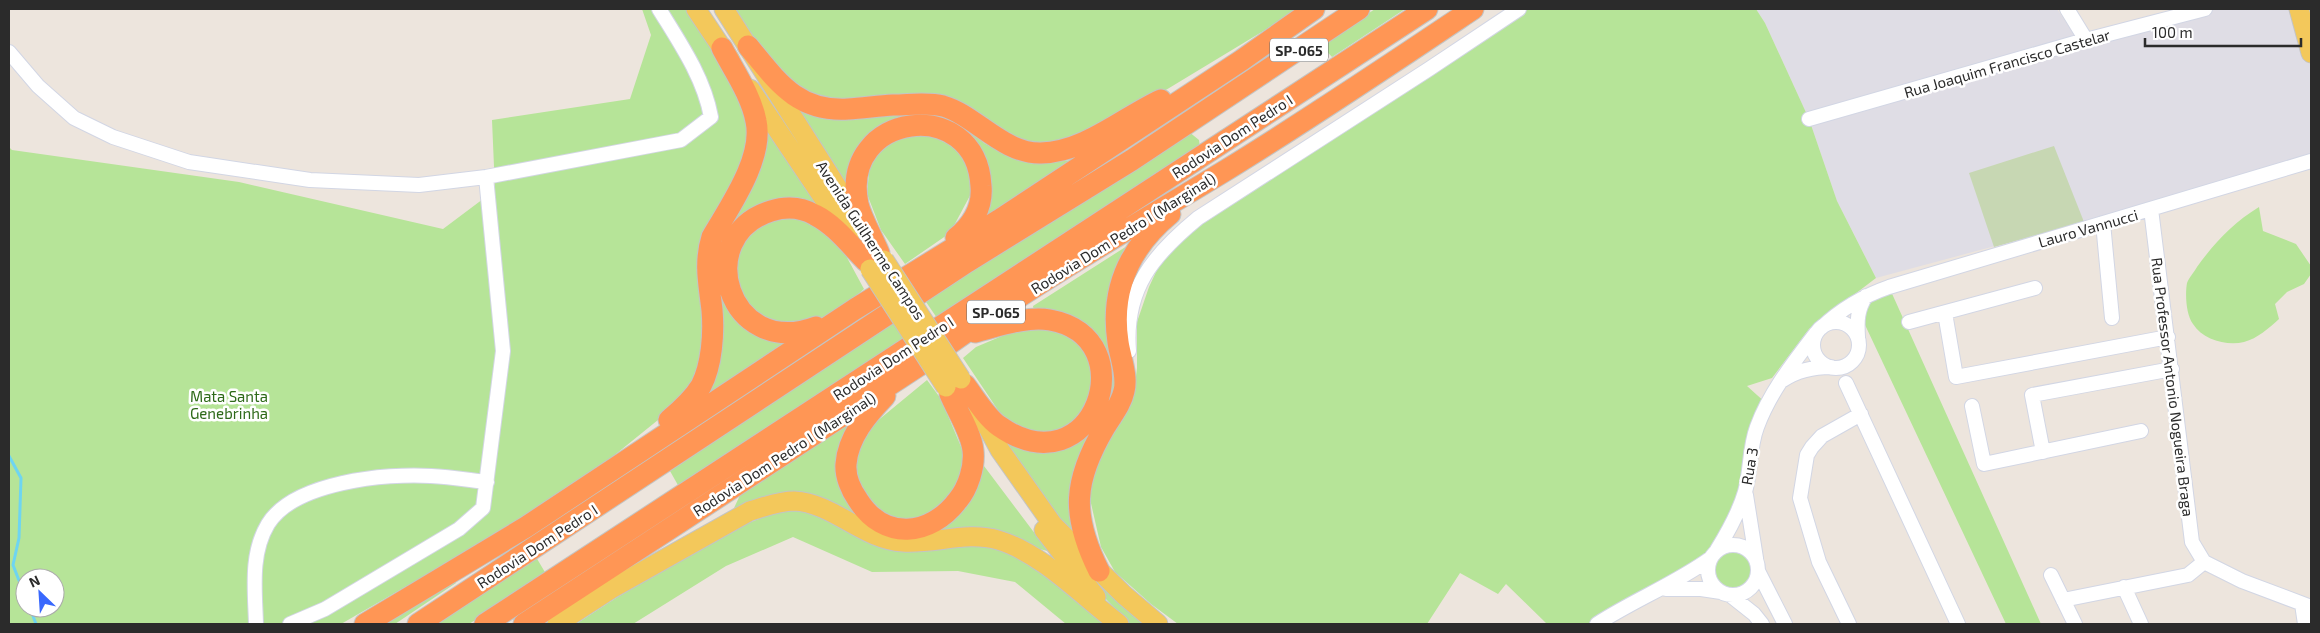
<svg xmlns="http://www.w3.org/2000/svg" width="2320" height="633" viewBox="0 0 2320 633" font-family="'Exo 2',sans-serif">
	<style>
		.industrial { fill: #dfdde5 }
		.green { fill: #b6e498; fill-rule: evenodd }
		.cemetery { fill: #c7d7b3 }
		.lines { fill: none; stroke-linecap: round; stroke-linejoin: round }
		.stream { stroke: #6ed5f1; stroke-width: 3 }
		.minor-casing { stroke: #d2d6e4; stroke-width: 16 }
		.major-casing { stroke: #c4c4c4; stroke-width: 21 }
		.highway-casing { stroke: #c4c4c4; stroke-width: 23 }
		.minor { stroke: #fff; stroke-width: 14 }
		.major { stroke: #f3c85b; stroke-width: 19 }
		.highway { stroke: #ff9655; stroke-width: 21 }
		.major-bridge-casing { stroke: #c4c4c4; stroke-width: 21; stroke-linecap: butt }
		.major-bridge { stroke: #f3c85b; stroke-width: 19 }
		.labels { text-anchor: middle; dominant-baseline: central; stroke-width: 5; stroke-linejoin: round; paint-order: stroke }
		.shield { fill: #fff; stroke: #6b6b6b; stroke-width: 1 }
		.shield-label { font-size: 14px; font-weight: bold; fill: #2b2b2b }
		.street-label { font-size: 15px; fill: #2b2b2b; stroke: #fff }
		.park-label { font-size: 15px; fill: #2e6a19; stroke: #fff }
	</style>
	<rect width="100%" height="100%" fill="#ede5dd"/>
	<path class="industrial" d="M1756,9H2057L2079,42L2205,9H2311V161L1876,278L1837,201L1809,119L1765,23Z"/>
	<path class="green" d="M642,9H695L757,122L699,268L712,318L700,386L585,479L471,549L341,624H9V147L12,150L239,182L443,229L495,190L492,120L630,99L651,35ZM25,578H55V608H25Z
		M733,9H1296L1265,30L1070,148L1027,150L951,111L836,109L779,83Z
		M1375,9H1405L1332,57L1321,45Z
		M1528,9H1756L1765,23L1809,119L1837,201L1876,278L1809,329L1772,378L1747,386L1767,404L1746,485L1717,550L1598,624H1547L1506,584L1498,594L1460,573L1427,624H1178L1151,604L1115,572L1101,547L1090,499L1091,477L1134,392L1137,368V322L1149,287L1162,259L1200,224L1437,71Z
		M802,109L935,113L964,124L984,143L1010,157L1042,162L1075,160L980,222V160L902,121L847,190L798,111Z
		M920,131L947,141L968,163L973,190L950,233L905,264L881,230L867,194L870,162L891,139Z
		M1188,131L1199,140L1200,148L937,318L924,299Z
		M769,132L826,208L769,205L722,278L787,343L706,397L718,239L756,177Z
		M2259,207L2263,231L2296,244L2311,266V274L2304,284L2287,292L2275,304L2279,319C2268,329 2258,338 2244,342C2227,346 2203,340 2193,324C2186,315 2185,294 2187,283C2189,278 2194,272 2197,267C2215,242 2233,223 2259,207Z
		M798,216L823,228L844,252L864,289L848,303L822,319L779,328L748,311L733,281L736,255L749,233L770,220Z
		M1138,239L1132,248L1121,386L1071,512L1072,533C1043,506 1024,470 1003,437C1041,451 1052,459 1086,432L1100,345L1034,312L1033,306Z
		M1889,287L2041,624H2006L1858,310Z
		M895,322L906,339L679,487L670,471Z
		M1028,325L1057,328L1081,343L1095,367L1094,394L1081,418L1058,432L1035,433L1004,419L963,358L976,347Z
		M927,380L941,399L967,461L960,494L931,518L900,525L873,506L857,482L856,451L870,427Z
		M849,423L840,446L839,469L849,498L864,519L879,529L898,535L930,532L957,515L975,493L981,462L1048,551C1020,546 1002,530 972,530C949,531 924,542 900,539C882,536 864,525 849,514C808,486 779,495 734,508L742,491Z
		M806,509L996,545L1056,578L1113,624H1066L1015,582L958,571L872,572L793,537L726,566L633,624H576L616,598L734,529L773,513Z
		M1712 570a21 21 0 1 1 42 0a21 21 0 1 1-42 0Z
		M536,557L546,574L469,624H433Z
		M455,580L456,583L395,624H378Z
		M1104,588L1149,624H1130L1101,594Z"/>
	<path class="cemetery" d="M2054,146L2084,222L1994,247L1969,173Z"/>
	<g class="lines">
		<path class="stream" d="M9,456L21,478L19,538L13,565L25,596
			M30,608L36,624"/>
		<defs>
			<path id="minor" d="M2067,9L2086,40
				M9,52L38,86L74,118L113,137L189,162L310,180L419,185L486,177L681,140L711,117C704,78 680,43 659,9
				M1809,119L2078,42L2205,9
				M2151,209L2192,542L2204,562
				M2103,223L2112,318
				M1945,313L1956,377L2168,337
				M1909,322L2035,288
				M1813 345a23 23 0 1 1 46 0a23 23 0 1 1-46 0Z
				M1821,328C1841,309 1863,296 1889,287L2311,161
				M1858,337C1857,321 1857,310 1866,296
				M1129,351C1124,289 1153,255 1198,218L1429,69L1519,9
				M1783,380C1798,370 1813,367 1831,367
				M1846,383L1958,624
				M1972,406L1984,464L2141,431
				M2043,452L2032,395L2172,369
				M1746,495L1756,558
				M1708 570a25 25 0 1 1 50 0a25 25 0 1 1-50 0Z
				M1717,550C1728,532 1739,513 1745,492C1751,471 1749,448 1757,427C1770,392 1793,363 1816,333
				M2204,562L2242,581L2311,607
				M1758,571L1785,624
				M2051,575L2075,624
				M2124,587L2141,624
				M1666,589H1701L1721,592
				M1730,595L1754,614L1762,624
				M2063,600L2188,575L2204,562
				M2302,604L2305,624
				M256,624C255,590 250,554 268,524C294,482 386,473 431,476C450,477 469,480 487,482
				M290,624L325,609L459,529L483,508L503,351L486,177
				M1597,624C1634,600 1675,584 1711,558
				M1849,624L1819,562L1800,498L1807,455L1812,447L1822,436L1861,414"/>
			<path id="major" d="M696,9L730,60
				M724,9L860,223
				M2299,9L2311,53
				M750,89L849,236
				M979,411L1000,450L1053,525L1124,595L1158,624
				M1044,530L1096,597
				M557,624L611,589L750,511C764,507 779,501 794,501C834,503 863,540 903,542C935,544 967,531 998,540C1042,553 1083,597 1119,624"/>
			<path id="highway" d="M748,46C777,81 797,112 848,109C863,108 878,106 893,105C909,105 927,102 943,106C975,115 1003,154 1041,153C1085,152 1122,118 1161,100
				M879,253C873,238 862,220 858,204C839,112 976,94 981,186C983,207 972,225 956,238
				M816,327C728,360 691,236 771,211C787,206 801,207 815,215C835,225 850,245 866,261
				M965,385C975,398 986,417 999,426C1094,492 1147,337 1050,320C1026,316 999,326 975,332
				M885,396C867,415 848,437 846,464C845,476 851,490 858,500C884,541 930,537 958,500C968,488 975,467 973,450C971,432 957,411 950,394
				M669,420C681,410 693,399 701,386C712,365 714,333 712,310C709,284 704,263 712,237C730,206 764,158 756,121C751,95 734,71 722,48
				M1099,571C1071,515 1073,481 1105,427C1112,415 1121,405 1124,391C1128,376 1120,357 1118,342C1110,289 1130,247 1170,214
				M365,624L526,527L855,309L999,220L1242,60L1314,9
				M418,624L967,262L1132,160L1359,9
				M485,624L1427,9
				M524,624L920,365C1016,294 1121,234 1223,172C1308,120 1391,64 1473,9"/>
		</defs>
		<use href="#minor" class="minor-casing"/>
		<use href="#major" class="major-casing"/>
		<use href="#highway" class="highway-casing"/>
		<use href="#minor" class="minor"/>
		<use href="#major" class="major"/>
		<use href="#highway" class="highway"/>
		<defs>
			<path id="major-bridge" d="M884,260L961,379
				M870,269L946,387"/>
		</defs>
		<use href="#major-bridge" class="major-bridge-casing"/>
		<use href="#major-bridge" class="major-bridge"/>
	</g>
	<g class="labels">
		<g class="shield">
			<rect x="1270" y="38.5" width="58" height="23" rx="4"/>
			<rect x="967" y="300.5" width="58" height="23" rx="4"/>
		</g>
		<g class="shield-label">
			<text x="1299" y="50">SP-065</text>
			<text x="996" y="312">SP-065</text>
		</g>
		<g class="street-label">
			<text transform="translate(2007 63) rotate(-16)">Rua Joaquim Francisco Castelar</text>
			<text transform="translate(1232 136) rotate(-33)">Rodovia Dom Pedro I</text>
			<text transform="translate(2088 228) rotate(-16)">Lauro Vannucci</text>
			<text transform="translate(1123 233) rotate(-32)">Rodovia Dom Pedro I (Marginal)</text>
			<text transform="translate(871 240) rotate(57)">Avenida Guilherme Campos</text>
			<text transform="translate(893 358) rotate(-33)">Rodovia Dom Pedro I</text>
			<text transform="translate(2173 387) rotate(83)">Rua Professor Antonio Nogueira Braga</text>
			<text transform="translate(784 454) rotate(-33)">Rodovia Dom Pedro I (Marginal)</text>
			<text transform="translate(1749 466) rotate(-80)">Rua 3</text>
			<text transform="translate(537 546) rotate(-33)">Rodovia Dom Pedro I</text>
		</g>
		<g class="park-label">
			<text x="229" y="396">Mata Santa<tspan x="229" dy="17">Genebrinha</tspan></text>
		</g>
	</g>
	<rect width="2320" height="633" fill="none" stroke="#2b2b2b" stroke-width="20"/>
	<g transform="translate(40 593) rotate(335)"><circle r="24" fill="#ffffff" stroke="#aaaaaa"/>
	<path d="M0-4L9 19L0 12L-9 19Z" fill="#3968fd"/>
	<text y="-8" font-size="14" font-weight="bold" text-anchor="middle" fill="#2b2b2b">N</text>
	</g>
	<path d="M2145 38v8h156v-8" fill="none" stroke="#2b2b2b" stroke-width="2.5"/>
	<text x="2152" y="38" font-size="15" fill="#2b2b2b" stroke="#ffffff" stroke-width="4" paint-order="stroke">100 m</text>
</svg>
